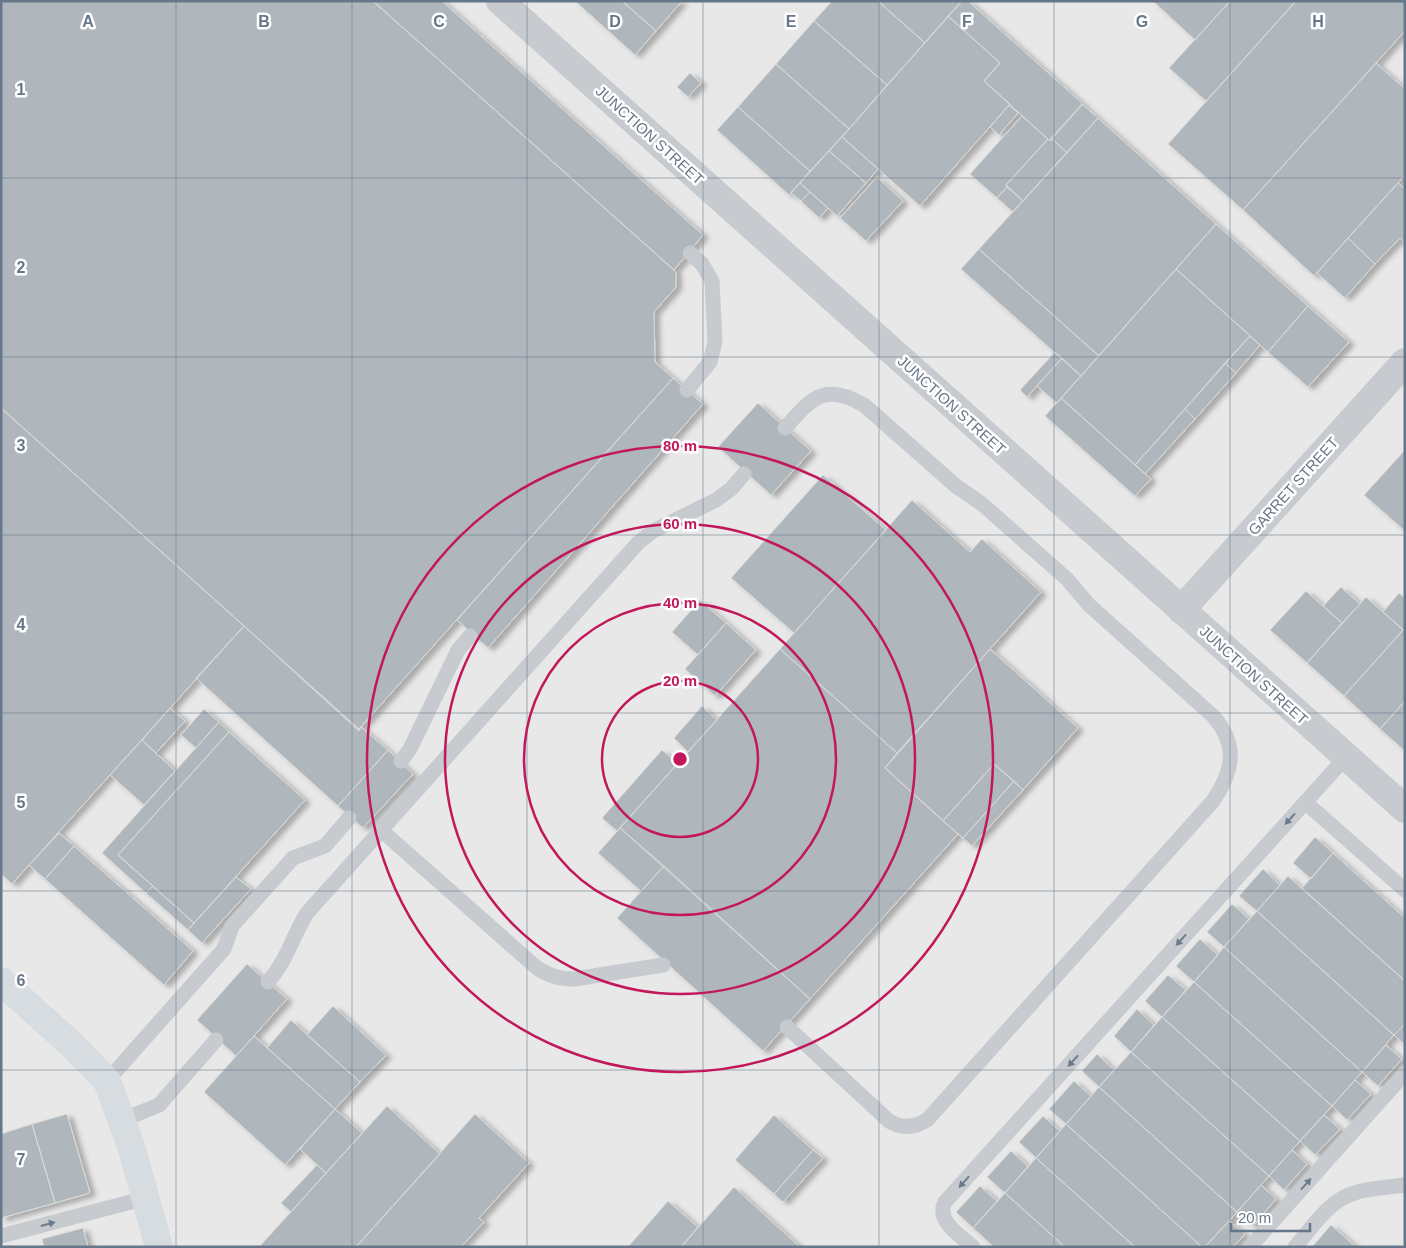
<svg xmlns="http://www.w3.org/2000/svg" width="1406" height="1248" viewBox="0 0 1406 1248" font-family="Helvetica,sans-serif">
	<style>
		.built { fill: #e7e8e7 }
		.building { fill: #afb7bd; stroke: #dbdbd8; filter: url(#shadow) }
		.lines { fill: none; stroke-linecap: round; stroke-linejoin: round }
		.lane { stroke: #c7cace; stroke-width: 15 }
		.street { stroke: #c7cace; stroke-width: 28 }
		.secondary { stroke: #d6dce0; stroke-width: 28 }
		.oneway { fill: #6b7b8c }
		.grid { fill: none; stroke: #667789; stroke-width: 1; stroke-opacity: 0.55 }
		.ring { fill: none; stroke: #c2185b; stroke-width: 2.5 }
		.labels { text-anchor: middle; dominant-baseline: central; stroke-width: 5; stroke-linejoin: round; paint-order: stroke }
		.street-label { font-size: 15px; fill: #667789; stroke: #fff }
		.grid-label { font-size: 16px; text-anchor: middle; font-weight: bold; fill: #667789; stroke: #fff; stroke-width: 5; stroke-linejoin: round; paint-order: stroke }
		.centre { fill: #c2185b; stroke: #fff; stroke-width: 2.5 }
		.ring-label { font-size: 15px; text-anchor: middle; font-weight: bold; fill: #c2185b; stroke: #fff; stroke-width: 5; stroke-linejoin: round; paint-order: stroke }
	</style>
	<defs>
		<filter id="shadow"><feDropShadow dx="5.5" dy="3" stdDeviation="2.5" flood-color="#0004"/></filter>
	</defs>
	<rect width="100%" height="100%" fill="#f9f9f6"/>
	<path class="built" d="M1,1H1405V1247H1Z"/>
	<path class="building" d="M1,1H373L676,272V287L654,312L655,362L673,378L359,729L1,408Z
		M373,1H442L703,235L674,270Z
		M575,1H622L656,31L635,55Z
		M622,1H682L656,31Z
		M832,1H878L925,43L887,85L814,21Z
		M878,1H962L925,43Z
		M962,1H968L1083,104L1050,141L984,81L1000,63L948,16Z
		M1153,1H1230L1195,40Z
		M1230,1H1296L1206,101L1169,68Z
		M1296,1H1405V31L1243,210L1168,144Z
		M948,16L1000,63L984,81L1010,104L920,206L842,137Z
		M814,21L887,85L849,129L776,64Z
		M1376,63L1405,89V175L1314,276L1243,210Z
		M776,64L849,129L810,171L738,107Z
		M690,73L701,83L688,97L677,87Z
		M1082,104L1098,118L1067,153L1051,138Z
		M1009,105L1018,113L999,135L990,127Z
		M738,107L810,171L789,195L717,130Z
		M1022,116L1048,139L1006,185L1007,187L997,198L970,174Z
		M1098,118L1216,224L1099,356L979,249Z
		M842,137L878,169L866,183L829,151Z
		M1051,138L1067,153L1023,201L1006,185L1048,139L1050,141Z
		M829,151L866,183L837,216L800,183Z
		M877,177L903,201L866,241L840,218Z
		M800,183L810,192L801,201L791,193Z
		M1398,183L1405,189V242L1400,238L1375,264L1348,238Z
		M1007,187L1023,201L1013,212L997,198Z
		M810,192L828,208L819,218L801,201Z
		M1216,224L1308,306L1268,352L1176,269Z
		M1348,238L1375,264L1345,298L1317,273Z
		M979,249L1099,356L1081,376L961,269Z
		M1176,269L1250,336L1135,465L1061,398Z
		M1308,306L1349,342L1308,387L1268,352Z
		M1250,336L1260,345L1236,373L1225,363Z
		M1055,352L1062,358L1027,397L1020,390Z
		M1062,358L1081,376L1057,403L1037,386Z
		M1225,363L1236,373L1195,419L1185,409Z
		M673,378L703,404L488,648L457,620Z
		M1061,398L1151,479L1135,496L1045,416Z
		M758,403L811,451L771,495L718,447Z
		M1,408L244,626L12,884L1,874Z
		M1185,409L1195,419L1145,474L1135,465Z
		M1405,450V531L1364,495Z
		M823,475L886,530L794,633L731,578Z
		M912,500L970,552L982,539L1041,592L897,753L780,649Z
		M1341,587L1360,604L1342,623L1323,606Z
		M1306,591L1342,623L1307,663L1270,630Z
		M1399,593L1405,598V631L1383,612Z
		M1366,597L1403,630L1344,696L1307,663Z
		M700,600L726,623L698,655L672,632Z
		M726,623L756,650L715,696L685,669Z
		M244,626L359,731L361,727L388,750L338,806L196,678Z
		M1403,630L1405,631V701L1380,729L1344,696Z
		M780,649L897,753L885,768L958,834L810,999L620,828Z
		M990,649L1078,728L1023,790L994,764L943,821L885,768Z
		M1405,701V751L1380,729Z
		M702,706L717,720L688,752L674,738Z
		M170,708L185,721L156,753L142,740Z
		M204,709L219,722L196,748L181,735Z
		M219,722L229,732L118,855L153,886L146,893L102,853Z
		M229,732L305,800L194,923L118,855Z
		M142,740L175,771L144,805L110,775Z
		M388,750L413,774L363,828L338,806Z
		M662,750L678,763L617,831L602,818Z
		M994,764L1014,781L963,838L943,821Z
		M1014,781L1023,790L972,846L963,838Z
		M620,828L664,866L641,891L598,853Z
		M59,833L74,846L45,879L29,865Z
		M1315,837L1333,853L1311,879L1293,863Z
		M74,846L193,951L164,985L45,879Z
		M1333,853L1405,918V981L1302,888Z
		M664,866L810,999L763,1051L617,918Z
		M1263,869L1280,885L1257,911L1239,896Z
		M1288,876L1405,981V1024L1394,1035L1257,911Z
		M236,877L251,889L202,943L188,930Z
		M153,886L194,923L188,930L146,893Z
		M1232,904L1249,919L1224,947L1207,932Z
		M1257,911L1394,1035L1362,1072L1224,947Z
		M1200,939L1218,955L1194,982L1176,966Z
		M1224,947L1362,1072L1332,1106L1194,982Z
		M247,964L287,999L236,1056L197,1020Z
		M1168,975L1186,990L1162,1017L1145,1001Z
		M1194,982L1332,1106L1300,1141L1162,1017Z
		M333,1006L386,1055L360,1082L307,1035Z
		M1137,1009L1154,1025L1131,1052L1114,1036Z
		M1162,1017L1300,1141L1269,1176L1131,1052Z
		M291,1020L360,1082L335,1109L267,1048Z
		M1405,1024V1045L1394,1035Z
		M254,1036L335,1109L285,1165L204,1092Z
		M1386,1045L1402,1059L1378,1086L1362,1072Z
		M1131,1052L1269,1176L1237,1212L1099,1087Z
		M1097,1054L1114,1070L1099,1087L1082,1071Z
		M1355,1080L1371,1094L1347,1120L1332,1106Z
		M1074,1081L1091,1096L1066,1124L1049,1109Z
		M1099,1087L1237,1212L1205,1247H1202L1066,1124Z
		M387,1106L440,1154L356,1247H259Z
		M335,1109L362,1133L326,1173L300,1149Z
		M67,1114L90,1193L55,1203L32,1124Z
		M475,1114L529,1163L479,1218L484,1222L461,1247H356Z
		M774,1115L813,1150L774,1194L735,1160Z
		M1324,1115L1340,1129L1315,1155L1300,1141Z
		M1043,1116L1060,1131L1036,1158L1019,1142Z
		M32,1124L55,1203L1,1218V1134Z
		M1066,1124L1202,1247H1135L1036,1158Z
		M813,1150L823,1158L783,1202L774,1194Z
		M1292,1150L1307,1164L1284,1190L1269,1176Z
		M1011,1151L1028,1166L1005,1193L987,1177Z
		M1036,1158L1135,1247H1065L1005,1193Z
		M317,1165L326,1173L291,1212L281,1203Z
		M1261,1185L1276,1199L1253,1226L1237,1212Z
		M980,1186L997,1201L973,1228L956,1212Z
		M734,1187L800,1247H681Z
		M1005,1193L1065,1247H994L973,1228Z
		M668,1201L698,1227L681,1247H628Z
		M1229,1221L1245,1234L1233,1247H1205Z
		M1331,1225L1356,1247H1312Z
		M83,1228L88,1247H44L42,1239Z"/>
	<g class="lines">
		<path class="lane" d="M687,390L710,362L715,342L712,281L702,264L690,253
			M785,428C812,398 824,382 864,405L956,486L982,504L1067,579L1089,605L1213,716C1239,745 1233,771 1213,801L928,1119C915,1128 902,1129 889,1121L787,1027
			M401,761L410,749L458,650L470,636
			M1305,802L1405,890
			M381,830L537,968C550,976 559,979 574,979L663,965
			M268,982C288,959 292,937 307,913L638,543L653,531L716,500L731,489L744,474
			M107,1081L224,949L232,926L293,858L325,846L349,818
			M122,1120L159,1105L216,1040
			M1,1236L146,1198
			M973,1247C961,1236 935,1221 945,1202L1346,757
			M1250,1247L1405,1073
			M1295,1247C1308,1232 1324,1209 1341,1199C1359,1188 1385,1188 1405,1185"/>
		<path class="street" d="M500,1L1405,809
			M1181,610L1405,362"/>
		<path class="secondary" d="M1,981L71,1044L107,1081L131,1146L159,1247"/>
	</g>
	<defs><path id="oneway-solid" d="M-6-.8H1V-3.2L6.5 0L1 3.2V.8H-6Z" transform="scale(1.25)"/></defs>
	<g class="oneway">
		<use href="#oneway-solid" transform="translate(1290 819) rotate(132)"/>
		<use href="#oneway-solid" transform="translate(1181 940) rotate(132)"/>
		<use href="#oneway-solid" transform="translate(1073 1061) rotate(132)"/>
		<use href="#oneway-solid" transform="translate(964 1182) rotate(132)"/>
		<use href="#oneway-solid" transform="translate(1306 1184) rotate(-48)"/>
		<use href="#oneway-solid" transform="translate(48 1224) rotate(-15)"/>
	</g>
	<path class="grid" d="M176,1V1247M352,1V1247M527,1V1247M703,1V1247M879,1V1247M1054,1V1247M1230,1V1247M1,178H1405M1,357H1405M1,535H1405M1,713H1405M1,891H1405M1,1070H1405"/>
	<g class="ring">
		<circle cx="680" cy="759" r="78"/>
		<circle cx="680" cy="759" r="156"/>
		<circle cx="680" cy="759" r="235"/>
		<circle cx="680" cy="759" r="313"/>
	</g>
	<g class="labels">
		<g class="street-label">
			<text transform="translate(650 135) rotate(42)">JUNCTION STREET</text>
			<text transform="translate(952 405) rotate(42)">JUNCTION STREET</text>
			<text transform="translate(1293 486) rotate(-48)">GARRET STREET</text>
			<text transform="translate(1254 675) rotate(42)">JUNCTION STREET</text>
		</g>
	</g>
	<g class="grid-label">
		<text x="88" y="27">A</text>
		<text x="264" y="27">B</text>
		<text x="439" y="27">C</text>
		<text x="615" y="27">D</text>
		<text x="791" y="27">E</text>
		<text x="967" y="27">F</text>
		<text x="1142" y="27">G</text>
		<text x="1318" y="27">H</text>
		<text x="21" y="95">1</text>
		<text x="21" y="273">2</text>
		<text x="21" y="451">3</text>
		<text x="21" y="630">4</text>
		<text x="21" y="808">5</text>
		<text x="21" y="986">6</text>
		<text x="21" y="1165">7</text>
	</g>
	<circle cx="680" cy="759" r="8" class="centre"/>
	<g class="ring-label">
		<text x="680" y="451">80 m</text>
		<text x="680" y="529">60 m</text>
		<text x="680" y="608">40 m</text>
		<text x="680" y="686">20 m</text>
	</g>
	<rect width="1406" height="1248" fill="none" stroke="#667789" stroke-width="5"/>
	<path d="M1231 1223v8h79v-8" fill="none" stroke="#667789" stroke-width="2.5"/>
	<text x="1238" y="1223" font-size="15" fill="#667789" stroke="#ffffff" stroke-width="4" paint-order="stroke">20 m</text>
</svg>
